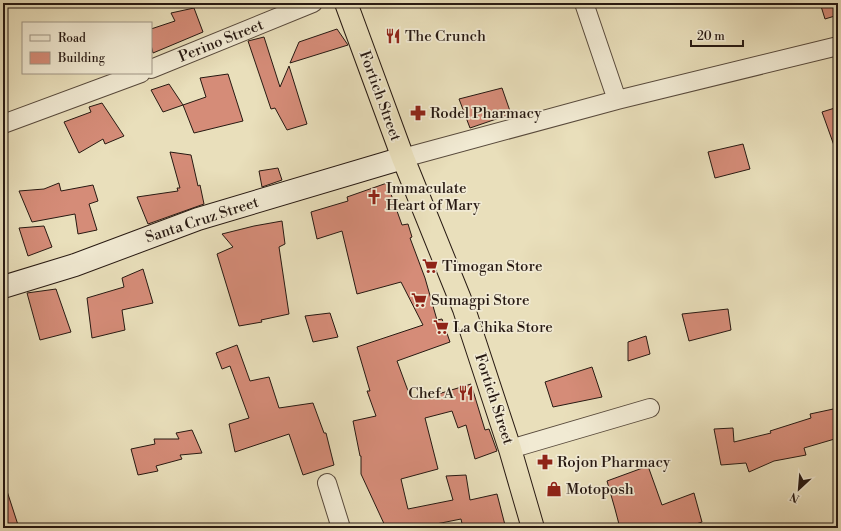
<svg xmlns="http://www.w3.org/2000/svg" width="841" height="531" viewBox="0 0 841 531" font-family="'Libre Bodoni',serif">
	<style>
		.building { fill: #d58c78; stroke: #271912 }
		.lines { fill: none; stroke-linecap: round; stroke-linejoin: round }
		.street-casing { stroke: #584a3c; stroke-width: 20 }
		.secondary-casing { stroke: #271912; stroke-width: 24 }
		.highway-casing { stroke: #271912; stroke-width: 24 }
		.street { stroke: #f1ead3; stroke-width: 18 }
		.secondary { stroke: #f1ead3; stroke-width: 22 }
		.highway { stroke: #e9dfbb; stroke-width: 22 }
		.labels { text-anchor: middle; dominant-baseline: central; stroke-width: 3.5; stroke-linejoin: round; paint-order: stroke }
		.poi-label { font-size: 15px; fill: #271912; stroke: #f1ead3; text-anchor: start }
		.street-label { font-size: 15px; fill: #271912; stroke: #f1ead3 }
	</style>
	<rect width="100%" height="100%" fill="#e9dfbb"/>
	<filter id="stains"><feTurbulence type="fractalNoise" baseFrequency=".005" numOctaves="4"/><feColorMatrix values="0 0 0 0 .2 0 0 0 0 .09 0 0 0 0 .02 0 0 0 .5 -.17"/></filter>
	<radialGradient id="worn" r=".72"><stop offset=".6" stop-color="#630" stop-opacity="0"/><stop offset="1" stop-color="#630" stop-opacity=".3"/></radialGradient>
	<path class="building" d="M820,3H838V15L825,19Z
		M194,8L203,32L153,53L151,45V29L175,21L171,13Z
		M337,29L348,45L290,63L299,42Z
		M264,37L280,87L289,66L307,124L287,130L275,108L271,109L248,41Z
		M228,74L243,121L194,133L183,105L206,97L200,78Z
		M169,84L183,105L163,112L151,90Z
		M502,88L511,114L470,128L459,99Z
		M102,103L124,136L105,144L103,139L79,153L64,122L91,112L89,107Z
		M838,107V151H836L822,112Z
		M743,144L750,169L715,178L708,152Z
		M170,152L191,155L198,186L200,185L204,204L148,224L137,197L178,191L177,188H180Z
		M278,168L282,180L262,187L259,171Z
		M59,183L61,191L93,185L98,201L89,204L97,230L78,234L75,214L32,222L19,191L44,189Z
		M387,183L402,225L408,224L412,237L410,238L425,278L437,320L442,319L450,342L397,361L411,399L434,392L435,395L471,384L485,430L489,429L497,451L475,459L466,425L458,428L452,411L425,418L438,469L401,479L408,509L453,500L446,476L466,475L470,500L497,494L505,525L498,528H463L461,519L436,524L437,528H386L361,474V456H360L353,421L376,416L367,391H370L357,347L423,325L401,282L357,294L342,231L317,239L311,212L348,201L347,197Z
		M282,221L285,244L279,247L289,314L261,320L262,322L239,326L217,254L233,247L222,234L254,226Z
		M44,226L52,247L28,256L19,228Z
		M143,269L153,303L122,310L125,330L92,338L87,298L124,287L122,278Z
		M56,289L71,332L40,340L27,293Z
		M728,309L731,330L689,341L682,314Z
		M330,313L338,337L313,342L305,316Z
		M646,336L650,354L628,361V342Z
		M237,345L250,381L269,377L279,408L313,403L324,433H326L334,465L303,475L289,434L235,452L229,424L249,418L230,366L222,369L216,353Z
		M592,367L602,397L553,407L545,382Z
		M838,408V438L804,448L806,455L774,461L749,472L746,463L721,465L714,429L733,428L734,442L771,433L770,431L811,418L810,414Z
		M192,430L202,453L180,455L182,459L156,466L158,471L138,475L131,449L155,444L154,439H179L176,433Z
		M648,466L662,505L694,493L702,522L684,528H620L615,509L607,481Z
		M3,488H6L19,528H3Z"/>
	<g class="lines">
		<defs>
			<path id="street" d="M584,3L617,100
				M151,69L313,3
				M3,124L141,73
				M403,158L617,100L838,46
				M510,449L650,408
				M327,483L341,528"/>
			<path id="secondary" d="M3,287L75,265L198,219L403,158"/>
			<path id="highway" d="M346,3L403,158L464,309L510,449L533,528"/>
		</defs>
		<use href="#street" class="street-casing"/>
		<use href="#secondary" class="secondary-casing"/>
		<use href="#highway" class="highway-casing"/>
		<use href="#street" class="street"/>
		<use href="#secondary" class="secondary"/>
		<use href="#highway" class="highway"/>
	</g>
	<defs>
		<symbol id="restaurant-bare" viewBox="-9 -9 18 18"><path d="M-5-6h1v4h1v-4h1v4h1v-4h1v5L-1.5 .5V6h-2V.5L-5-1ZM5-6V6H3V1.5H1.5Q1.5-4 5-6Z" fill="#8f2418" stroke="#f1ead3" stroke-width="2.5" paint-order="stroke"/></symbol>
		<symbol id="pharmacy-bare" viewBox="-9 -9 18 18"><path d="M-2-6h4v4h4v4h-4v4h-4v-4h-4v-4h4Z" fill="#8f2418" stroke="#f1ead3" stroke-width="2.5" paint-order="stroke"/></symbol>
		<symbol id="church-bare" viewBox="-9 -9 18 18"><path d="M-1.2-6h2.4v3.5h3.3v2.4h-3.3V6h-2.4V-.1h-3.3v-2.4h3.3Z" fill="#8f2418" stroke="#f1ead3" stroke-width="2.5" paint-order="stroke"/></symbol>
		<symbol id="supermarket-bare" viewBox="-9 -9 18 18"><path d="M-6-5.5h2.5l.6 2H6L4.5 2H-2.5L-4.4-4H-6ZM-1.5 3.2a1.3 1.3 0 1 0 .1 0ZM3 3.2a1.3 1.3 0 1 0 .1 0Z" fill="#8f2418" stroke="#f1ead3" stroke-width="2.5" paint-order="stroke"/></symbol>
		<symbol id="shop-bare" viewBox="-9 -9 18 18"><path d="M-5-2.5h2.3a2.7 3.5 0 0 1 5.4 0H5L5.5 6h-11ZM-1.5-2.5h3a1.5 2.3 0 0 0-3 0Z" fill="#8f2418" stroke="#f1ead3" stroke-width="2.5" paint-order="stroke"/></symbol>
	</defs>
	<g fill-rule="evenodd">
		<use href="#restaurant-bare" x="382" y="25" width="22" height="22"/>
		<use href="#pharmacy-bare" x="407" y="102" width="22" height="22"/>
		<use href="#church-bare" x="363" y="186" width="22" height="22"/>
		<use href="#supermarket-bare" x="419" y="255" width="22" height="22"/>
		<use href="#supermarket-bare" x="408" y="289" width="22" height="22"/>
		<use href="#supermarket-bare" x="430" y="316" width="22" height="22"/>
		<use href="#restaurant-bare" x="455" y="382" width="22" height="22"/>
		<use href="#pharmacy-bare" x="534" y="451" width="22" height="22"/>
		<use href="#shop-bare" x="543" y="478" width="22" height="22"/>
	</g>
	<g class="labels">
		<g class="poi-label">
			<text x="405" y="36">The Crunch</text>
			<text x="430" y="113">Rodel Pharmacy</text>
			<text x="386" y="188">Immaculate<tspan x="386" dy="17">Heart of Mary</tspan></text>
			<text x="442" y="266">Timogan Store</text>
			<text x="431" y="300">Sumagpi Store</text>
			<text x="453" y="327">La Chika Store</text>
			<text x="454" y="393" text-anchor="end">Chef A</text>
			<text x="557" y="462">Rojon Pharmacy</text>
			<text x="566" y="489">Motoposh</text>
		</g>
		<g class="street-label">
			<text transform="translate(221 41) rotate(-22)">Perino Street</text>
			<text transform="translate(380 96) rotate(70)">Fortich Street</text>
			<text transform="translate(202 220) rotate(-18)">Santa Cruz Street</text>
			<text transform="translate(494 399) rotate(72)">Fortich Street</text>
		</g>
	</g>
	<rect width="841" height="531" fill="none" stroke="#e9dfbb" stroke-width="16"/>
	<rect x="4" y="4" width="833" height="523" fill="none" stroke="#271912" stroke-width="2"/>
	<rect x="8" y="8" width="825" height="515" fill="none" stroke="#271912"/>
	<rect x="22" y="22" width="130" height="52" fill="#f1ead3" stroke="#a09686"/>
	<rect x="30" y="35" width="20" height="6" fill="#f1ead3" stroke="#a09686"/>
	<text x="58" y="42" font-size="12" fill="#271912">Road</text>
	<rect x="30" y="52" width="20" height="12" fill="#d58c78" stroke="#a09686"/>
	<text x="58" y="62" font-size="12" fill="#271912">Building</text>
	<g transform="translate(799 489) rotate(206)" stroke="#f1ead3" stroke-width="3" paint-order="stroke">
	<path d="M0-3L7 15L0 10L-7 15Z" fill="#271912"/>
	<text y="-6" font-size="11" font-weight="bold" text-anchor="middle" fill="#271912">N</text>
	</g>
	<path d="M691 40v6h52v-6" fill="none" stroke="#271912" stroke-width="2"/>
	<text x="697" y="40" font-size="12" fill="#271912" stroke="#f1ead3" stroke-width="3" paint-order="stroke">20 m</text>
	<rect width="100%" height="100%" filter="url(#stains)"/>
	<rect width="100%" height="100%" fill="url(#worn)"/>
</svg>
